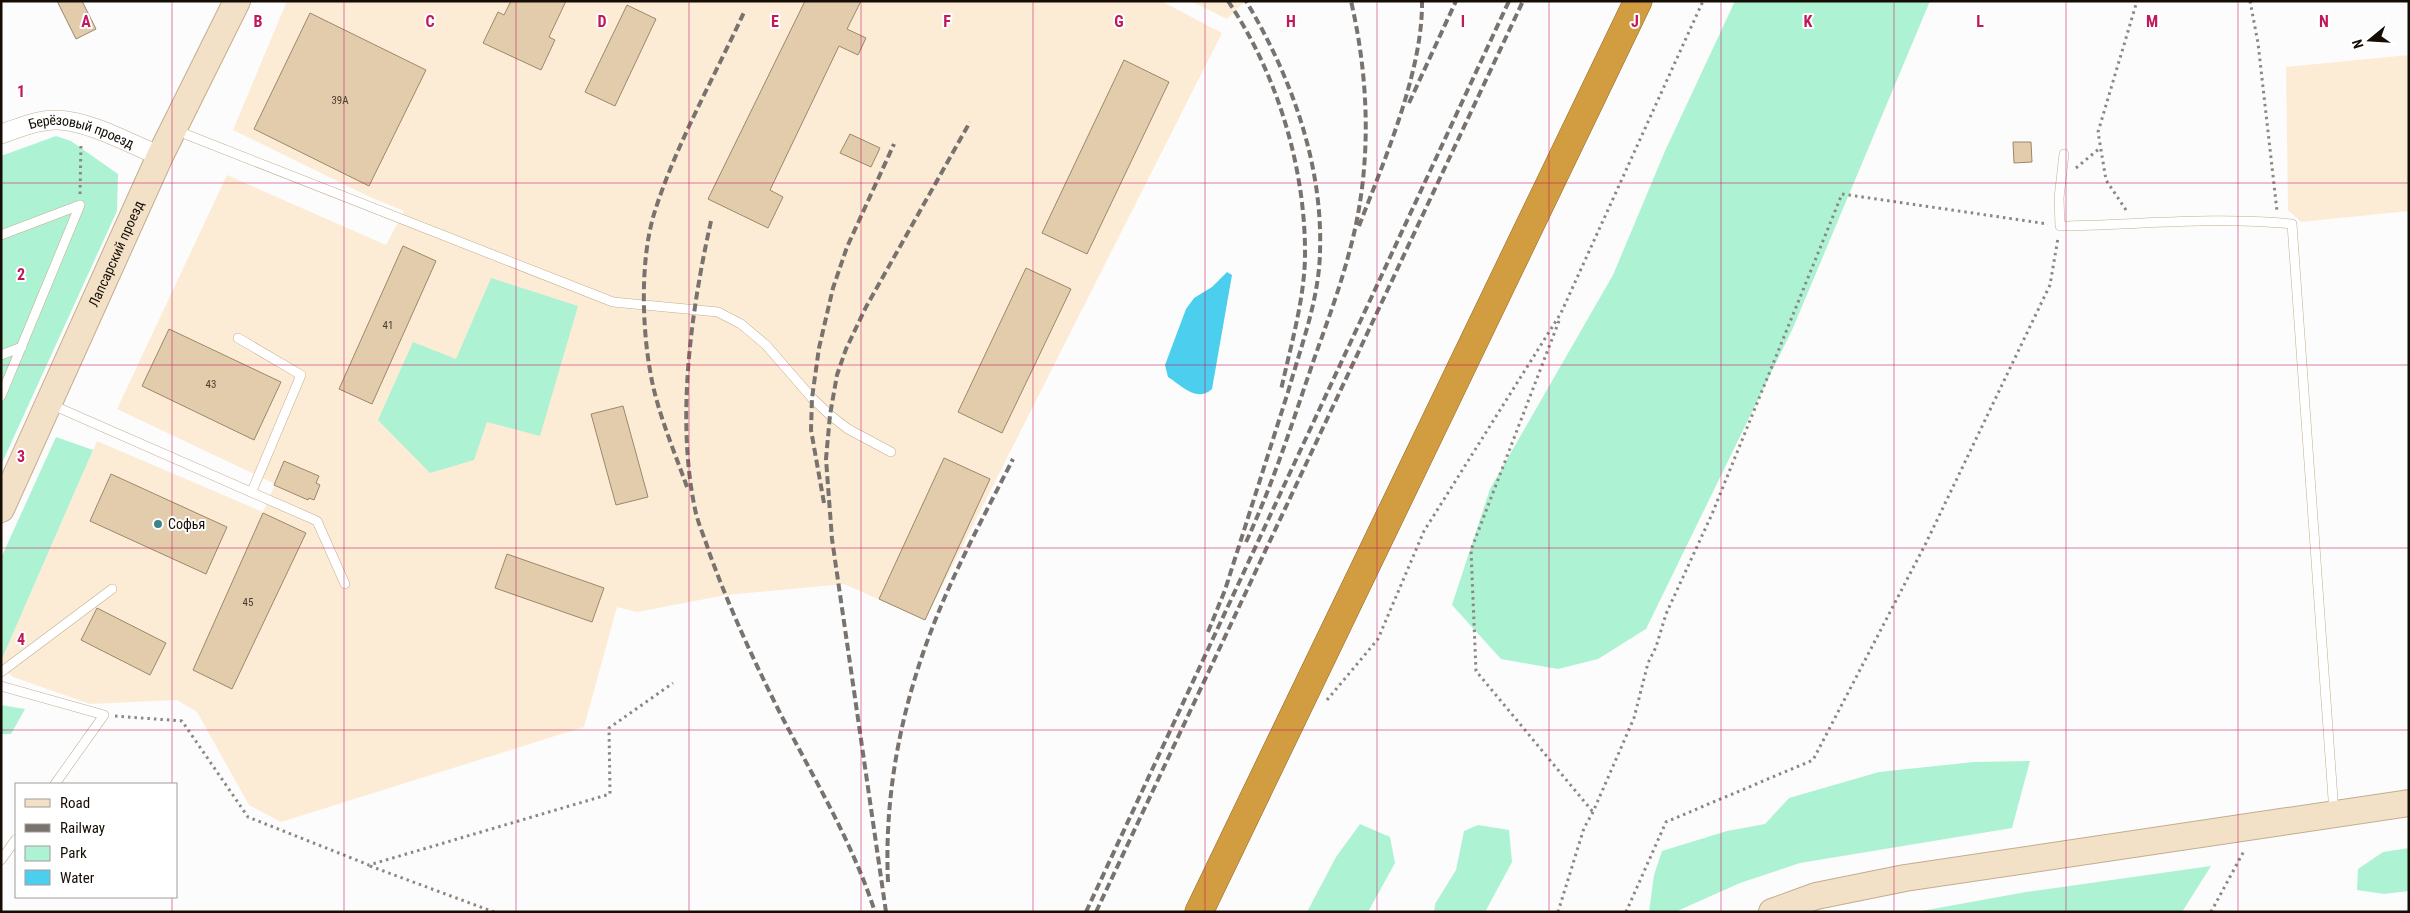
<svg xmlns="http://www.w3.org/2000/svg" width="2410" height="913" viewBox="0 0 2410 913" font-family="'Roboto Condensed',sans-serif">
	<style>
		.built { fill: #fdecd5 }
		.green { fill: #adf2d3 }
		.water { fill: #4ccfee }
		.building { fill: #e2ccac; stroke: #9c876a }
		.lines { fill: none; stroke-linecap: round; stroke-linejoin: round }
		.lane-casing { stroke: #c3ad8f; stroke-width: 10 }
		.street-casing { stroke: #c3ad8f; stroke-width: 20 }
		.secondary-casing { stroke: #c3ad8f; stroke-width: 28 }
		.highway-casing { stroke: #906a2b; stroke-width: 29 }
		.path { stroke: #8b8782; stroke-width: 3; stroke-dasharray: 2.5 4; stroke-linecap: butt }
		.lane { stroke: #fff; stroke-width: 9 }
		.street { stroke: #fff; stroke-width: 19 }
		.secondary { stroke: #f2e1c6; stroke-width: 26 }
		.highway { stroke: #d29c40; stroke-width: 28 }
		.rail { stroke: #78736e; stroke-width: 4; stroke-dasharray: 8 4; stroke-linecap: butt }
		.grid { fill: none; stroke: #c2185b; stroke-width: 1; stroke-opacity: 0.55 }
		.poi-dot { fill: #3b838a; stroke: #fff; stroke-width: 2 }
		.labels { text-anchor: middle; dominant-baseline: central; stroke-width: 4; stroke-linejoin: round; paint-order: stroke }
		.number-label { font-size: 11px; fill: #483d2e }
		.street-label { font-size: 14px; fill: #150d04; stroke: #fff }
		.poi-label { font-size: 14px; fill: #150d04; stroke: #fff; text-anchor: start }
		.grid-label { font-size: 16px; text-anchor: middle; font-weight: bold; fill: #c2185b; stroke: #fff; stroke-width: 4; stroke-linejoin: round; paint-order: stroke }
	</style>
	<rect width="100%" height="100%" fill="#fcfcfc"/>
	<path class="built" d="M287,1H1161L1222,33L925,620L844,584L726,595L637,612L617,607L584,727L281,822L249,805L197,712L177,700L90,704L13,677L1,667V661L97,441L263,512L275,484L117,409L227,175L386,245L404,211L372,198L233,130Z
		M1191,1H1245L1227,19Z
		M2409,55V211L2301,222L2288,210L2286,67Z"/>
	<path class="green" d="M1735,1H1930L1793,328L1646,629L1598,659L1558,669L1501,659L1452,605L1490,489L1613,275L1665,151Z
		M56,136L71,141L118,174L117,211L1,465V156Z
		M491,278L578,306L540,436L487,422L474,460L430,473L378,420L413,342L456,359Z
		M56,437L93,450L1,661V558Z
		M1,705L25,709L11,734H1Z
		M2030,761L2012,828L1800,863L1740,883L1675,912H1649L1654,875L1662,851L1727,831L1765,824L1789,798L1879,772L1974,762Z
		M1360,824L1390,837L1395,863L1368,912H1307L1336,857Z
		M1478,825L1509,830L1512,862L1485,912H1434L1435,904L1456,870L1464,831Z
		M2409,848V891L2384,894L2357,890L2358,869L2383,852Z
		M2211,866L2182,912H1916L2026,892Z"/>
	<path class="water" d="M1227,272L1232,275L1212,389C1197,403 1182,386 1168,377L1165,365L1186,309L1194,298L1212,287Z"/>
	<path class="building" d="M57,1H82L96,29L76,39Z
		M511,1H566L549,37L555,40L541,70L483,43L498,12L504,15Z
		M805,1H861L847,29L866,38L858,55L839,46L770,190L783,197L768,228L708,199Z
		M627,5L656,19L615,106L585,92Z
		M310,13L426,70L369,186L254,129Z
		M1124,60L1169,82L1087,254L1042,233Z
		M850,134L880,148L871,167L840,153Z
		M2013,142H2031L2032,162L2014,163Z
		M403,246L436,261L372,404L339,389Z
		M1026,268L1071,289L1002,433L958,412Z
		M169,329L281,382L254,440L142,386Z
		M623,406L648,497L616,505L591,414Z
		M944,458L990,479L925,620L879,599Z
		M284,461L319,476L316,483L320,485L314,500L309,498L308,500L274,485Z
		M111,474L227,527L206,574L90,521Z
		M263,513L306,533L232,689L193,670Z
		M507,554L604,588L592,622L495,588Z
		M97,608L166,643L150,675L81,640Z"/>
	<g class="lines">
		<defs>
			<path id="lane" d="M175,130L613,302L718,312L741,324L766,345L812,398L830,415L848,429L891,452
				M2064,154L2059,198L2060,226C2137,225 2215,216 2292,224L2334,813
				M1,235L80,205
				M238,338L301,375L252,491
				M1,355L22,347
				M1,396L80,205
				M50,404L317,521L345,584
				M1,672L112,589
				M1,686L104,715L55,784
				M1,860L16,839"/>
			<g id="street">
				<path id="s1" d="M1,134C19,128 39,119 58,120C92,122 128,143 160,156"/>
			</g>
			<g id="secondary">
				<path id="s2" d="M1,509L160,156L237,1"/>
				<path d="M1772,912L1816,896L1905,878L2409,803"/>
			</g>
			<path id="highway" d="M1199,912L1638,1"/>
		</defs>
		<use href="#lane" class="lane-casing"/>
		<use href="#street" class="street-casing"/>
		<use href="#secondary" class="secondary-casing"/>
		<use href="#highway" class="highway-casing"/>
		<path class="path" d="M2250,1L2258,43L2277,211
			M2076,168L2100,148
			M80,194L81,143
			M2126,210L2106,180L2098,132L2137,1
			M1559,321L1471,550L1476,671L1593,812
			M1327,700L1378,639L1424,531L1561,313L1703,1
			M115,716L182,721L248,817L369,865L610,794L609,728L673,683
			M370,866L494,912
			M1558,912L1584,828L1593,812L1634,718L1648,663L1656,647L1666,614L1712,514L1842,194L2048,224
			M1626,912L1666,822L1813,760L1926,543L2050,285L2058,238
			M2211,912L2245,849"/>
		<use href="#lane" class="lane"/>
		<use href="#street" class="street"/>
		<use href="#secondary" class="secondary"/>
		<use href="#highway" class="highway"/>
		<path class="rail" d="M1228,1C1276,72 1304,163 1305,248C1306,295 1291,344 1281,390
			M1409,103L1456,1
			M711,221C691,311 676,418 695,509C698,524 705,538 709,552C729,607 753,659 779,711C813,777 852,841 875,912
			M1359,226C1384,161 1423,71 1422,1
			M687,487C676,456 662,423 654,390C642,340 639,264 654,214C675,146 715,76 745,10
			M824,503L811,430L812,398L819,348L833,288L847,247L894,144
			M1246,542C1272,486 1291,427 1311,368C1324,330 1339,292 1349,253C1372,171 1370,83 1351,1
			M1208,632L1225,590C1246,524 1267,458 1288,392C1301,346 1319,300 1320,252C1323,164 1291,76 1246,1
			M888,882C884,795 901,708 933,626C955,569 985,514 1013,459
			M886,912L832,539L826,459L830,415L837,375L846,349L866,307L970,122
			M1086,912L1509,1
			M1096,912L1523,1"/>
	</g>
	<path class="grid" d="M172,1V784M344,1V912M516,1V912M689,1V912M861,1V912M1033,1V912M1205,1V912M1377,1V912M1549,1V912M1721,1V912M1894,1V912M2066,1V912M2238,1V912M1,183H2409M1,365H2409M1,548H2409M1,730H2409M172,897V912"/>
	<circle class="poi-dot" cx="158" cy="524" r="5"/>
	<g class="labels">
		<g class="number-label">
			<text x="340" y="100">39А</text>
			<text x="388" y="325">41</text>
			<text x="211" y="384">43</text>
			<text x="248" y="602">45</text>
		</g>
		<g class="street-label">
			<text stroke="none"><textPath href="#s1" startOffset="84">Берёзовый проезд</textPath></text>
			<text stroke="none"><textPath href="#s2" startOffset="280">Лапсарский проезд</textPath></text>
		</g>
		<g class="poi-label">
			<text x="168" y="524">Софья</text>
		</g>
	</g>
	<g class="grid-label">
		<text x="86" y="27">A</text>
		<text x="258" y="27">B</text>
		<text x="430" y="27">C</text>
		<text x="602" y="27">D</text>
		<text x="775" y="27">E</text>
		<text x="947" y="27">F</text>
		<text x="1119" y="27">G</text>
		<text x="1291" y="27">H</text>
		<text x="1463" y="27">I</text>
		<text x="1635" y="27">J</text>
		<text x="1808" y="27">K</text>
		<text x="1980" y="27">L</text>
		<text x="2152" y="27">M</text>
		<text x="2324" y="27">N</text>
		<text x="21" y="97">1</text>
		<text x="21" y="280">2</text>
		<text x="21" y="462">3</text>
		<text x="21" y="645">4</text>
	</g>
	<rect width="2410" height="913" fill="none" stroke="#150d04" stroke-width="5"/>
	<rect x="15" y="783" width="162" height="115" fill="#ffffff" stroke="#a19e9b"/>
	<rect x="25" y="799" width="25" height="8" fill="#f2e1c6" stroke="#a19e9b"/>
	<text x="60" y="808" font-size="15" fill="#150d04">Road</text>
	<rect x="25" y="824" width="25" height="8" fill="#78736e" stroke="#a19e9b"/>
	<text x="60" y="833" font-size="15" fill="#150d04">Railway</text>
	<rect x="25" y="846" width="25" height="15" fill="#adf2d3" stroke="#a19e9b"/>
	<text x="60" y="858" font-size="15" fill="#150d04">Park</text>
	<rect x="25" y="870" width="25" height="15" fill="#4ccfee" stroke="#a19e9b"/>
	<text x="60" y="883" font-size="15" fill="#150d04">Water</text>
	<g transform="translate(2370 40) rotate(252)" stroke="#ffffff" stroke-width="4" paint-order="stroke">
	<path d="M0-4L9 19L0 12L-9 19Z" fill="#150d04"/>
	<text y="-8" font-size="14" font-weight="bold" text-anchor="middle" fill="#150d04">N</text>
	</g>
</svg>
